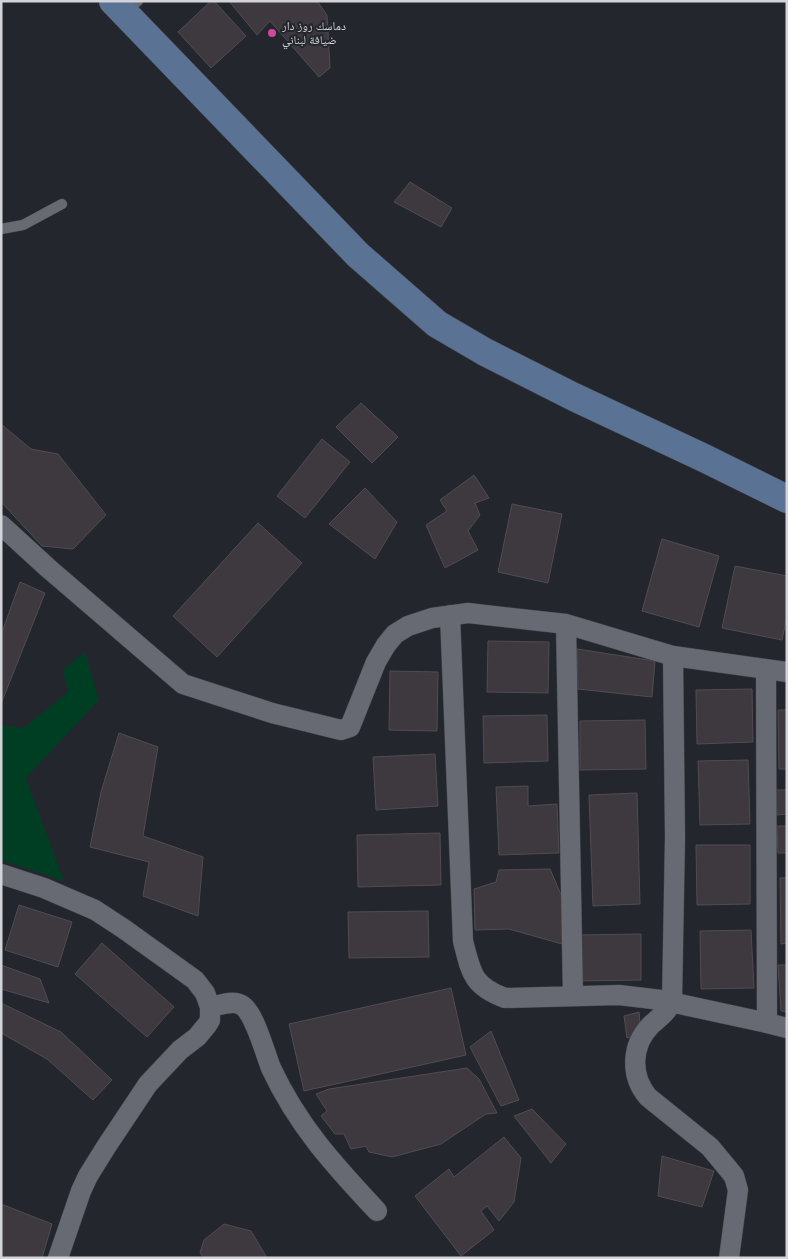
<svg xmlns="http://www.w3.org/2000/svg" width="788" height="1259" viewBox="0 0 788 1259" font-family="'DM Sans','Noto Naskh Arabic',sans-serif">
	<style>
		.green { fill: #003e24 }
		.building { fill: #3e393f; stroke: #514c53 }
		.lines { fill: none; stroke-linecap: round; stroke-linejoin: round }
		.service-casing { stroke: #404248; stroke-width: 11 }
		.minor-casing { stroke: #404248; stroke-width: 21 }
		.secondary-casing { stroke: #404248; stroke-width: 29 }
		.service { stroke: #676a72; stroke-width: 10 }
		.minor { stroke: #676a72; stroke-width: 20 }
		.secondary { stroke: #5a7294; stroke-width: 28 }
		.hotel-dot { fill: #d1479c; stroke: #23262c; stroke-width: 2 }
		.labels { text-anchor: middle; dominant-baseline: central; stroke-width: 4; stroke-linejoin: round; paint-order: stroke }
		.poi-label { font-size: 12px; fill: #d3d4d9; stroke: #23262c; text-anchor: start }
	</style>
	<rect width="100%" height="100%" fill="#23262c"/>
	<path class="green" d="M85,652L99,700L26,778L64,881L1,860V725L24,728L68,692L63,670Z"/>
	<path class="building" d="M211,1H214L246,36L211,68L178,32Z
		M229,1H317L327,15L330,68L319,77L270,21L257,35Z
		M410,182L452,208L441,227L394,202Z
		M361,403L398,437L372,463L336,427Z
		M1,424L31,449L58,454L106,515L73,549L42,546L1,502Z
		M322,439L350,462L305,518L277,496Z
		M474,475L489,498L475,503L480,515L468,531L478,550L445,568L426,525L447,511L440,500Z
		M365,488L397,522L375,559L329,524Z
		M512,504L562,514L548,583L498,572Z
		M258,523L302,563L217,657L173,616Z
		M662,539L719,556L699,627L642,611Z
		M735,566L787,576V616L782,640L722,628Z
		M20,582L45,593L1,704V635Z
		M488,641L549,642L548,693L487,692Z
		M577,649L655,661L652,697L578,689Z
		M390,671L438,672L437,731L389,730Z
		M752,689L753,742L697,744L696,690Z
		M778,710H787V769H779Z
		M547,715L548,761L484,763L483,716Z
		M645,720L646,769L580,770V721Z
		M119,733L158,747L143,836L203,857L198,916L143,896L149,862L90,847L101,792Z
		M435,754L438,806L376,810L373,757Z
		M748,760L750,824L700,825L698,761Z
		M528,786V806L557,804L559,853L499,855L496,787Z
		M776,790H787V814L777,815Z
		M637,793L640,904L593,906L589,795Z
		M777,826H787V853H778Z
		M440,833L441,885L358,887L357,835Z
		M696,845H750V904L697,905Z
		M550,869L562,897V944L509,929L475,930L474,889L496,882L499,870Z
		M780,878H787V943L781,944Z
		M19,905L72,922L58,967L5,950Z
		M428,911L429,957L349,958L348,912Z
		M751,930L754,988L701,989L700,931Z
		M641,934V980L578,981L577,935Z
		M102,943L174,1007L147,1037L75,974Z
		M1,965L40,979L49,1003L1,989Z
		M778,965H787V1012L781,1011Z
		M451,988L466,1055L304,1091L289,1024Z
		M1,1003L61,1032L112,1080L93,1100L47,1059L1,1033Z
		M639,1012L641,1033L627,1038L624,1016Z
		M491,1031L519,1100L501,1106L470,1047Z
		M467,1068L479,1079L497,1113L486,1114L441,1144L392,1157L369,1152L366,1146L351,1149L344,1134H335L321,1116L327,1111L316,1094L329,1089Z
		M532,1109L566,1144L551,1163L514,1116Z
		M504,1137L521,1158L514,1202L499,1221L487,1206L481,1211L494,1230L461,1256L415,1196L449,1169L454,1177Z
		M662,1156L714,1171L702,1207L658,1196Z
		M1,1204L52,1224L42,1258H1Z
		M224,1224L251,1231L267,1258H204L200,1253L204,1240Z"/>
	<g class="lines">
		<defs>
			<path id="service" d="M125,12L138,1
				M1,229L23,225L62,204"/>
			<path id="minor" d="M1,525L48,568L183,684L272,713L341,730L350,727L376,662L386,645L395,634L408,626L432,618L468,613L566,624L673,656L787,672
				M450,615L463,941C471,972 472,986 505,998L619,995L661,1000L767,1023
				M566,624L573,996
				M673,656L675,837L672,1002C667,1012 659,1018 651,1025C631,1045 630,1076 648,1097L710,1147L734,1176L738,1190L729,1258
				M766,669L767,1023L787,1028
				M1,874L44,888L95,910L124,929L195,980L205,993L210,1007V1020L207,1025L197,1037L180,1050L148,1084L106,1147L88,1176L81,1191L58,1258
				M210,1007C221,1005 234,999 243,1006C255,1015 265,1053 271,1068C298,1126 334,1165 377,1211"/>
			<path id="secondary" d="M113,1L358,255L437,324L485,352L574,397L704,458L787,499"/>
		</defs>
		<use href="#service" class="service-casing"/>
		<use href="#minor" class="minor-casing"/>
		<use href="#secondary" class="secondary-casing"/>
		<use href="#service" class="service"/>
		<use href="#minor" class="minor"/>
		<use href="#secondary" class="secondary"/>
	</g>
	<circle class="hotel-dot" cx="272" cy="33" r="5"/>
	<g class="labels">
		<g class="poi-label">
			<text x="282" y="26">دماسك روز دار<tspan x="282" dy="14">ضيافة لبناني</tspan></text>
		</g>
	</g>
	<rect width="788" height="1259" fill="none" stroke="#d3d4d9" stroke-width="5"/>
</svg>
